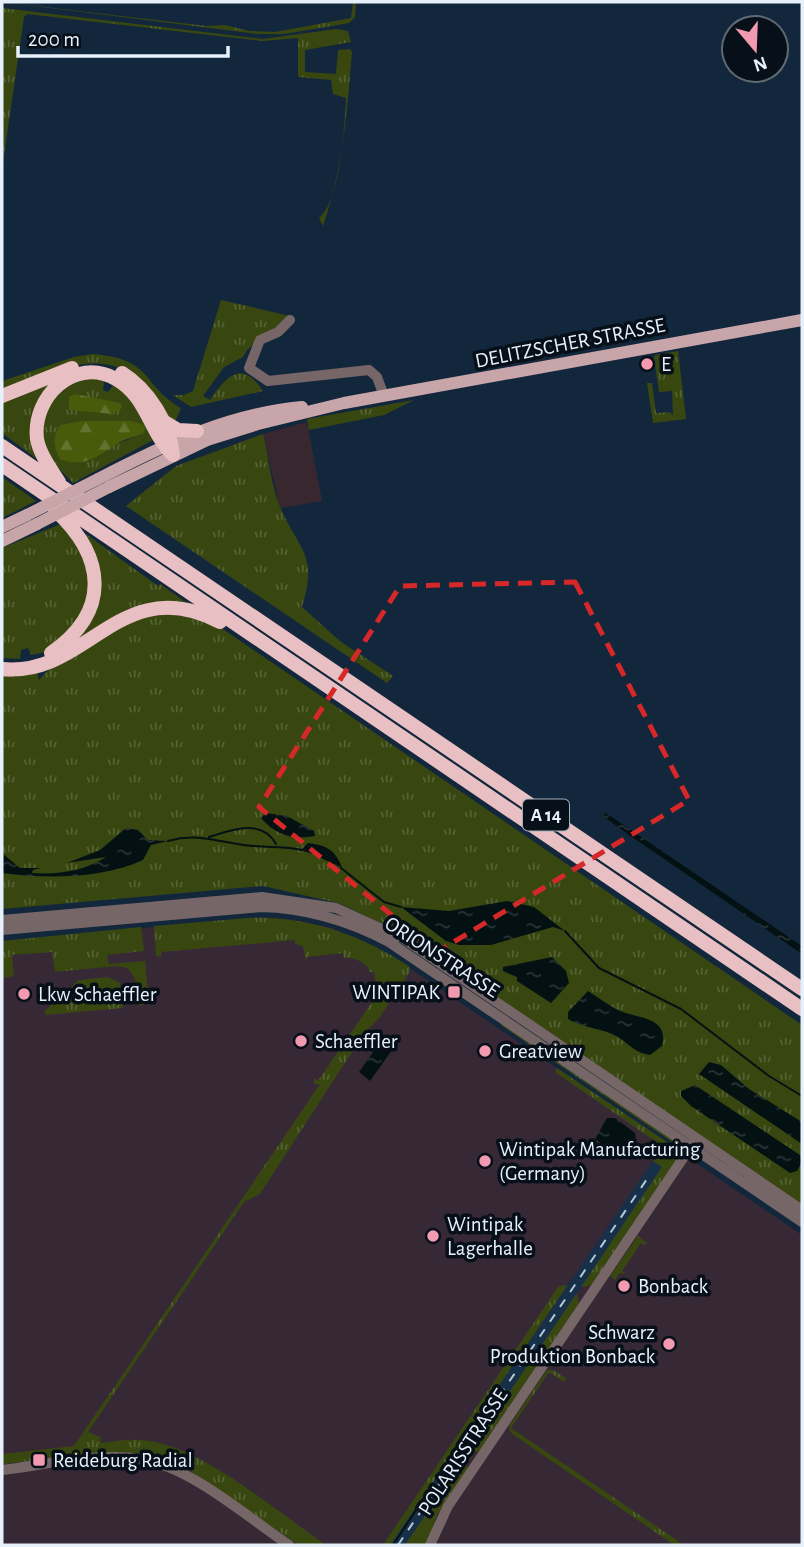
<svg xmlns="http://www.w3.org/2000/svg" width="804" height="1547" viewBox="0 0 804 1547" font-family="'Alegreya Sans',sans-serif">
	<style>
		.commercial { fill: #39272f }
		.industrial { fill: #362835 }
		.built { fill: #16304a }
		.grass { fill: url(#grass-tufts); fill-rule: evenodd }
		.forest { fill: url(#forest-firs) }
		.water { fill: url(#water-ripples) }
		.lines { fill: none; stroke-linecap: round; stroke-linejoin: round }
		.stream { stroke: #041113; stroke-width: 2 }
		.minor { stroke: #766667; stroke-width: 10 }
		.major { stroke: #c8a5a8; stroke-width: 12 }
		.highway { stroke: #e8bfc2; stroke-width: 14 }
		.rail { stroke: #b9c6d3; stroke-width: 2; stroke-dasharray: 9 9; stroke-linecap: butt }
		.major-bridge { stroke: #c8a5a8; stroke-width: 12 }
		.marked { fill: none; stroke: #d62828; stroke-width: 5; stroke-dasharray: 14 9; stroke-linejoin: round }
		.poi-dot { fill: #f29ab0; stroke: #071019; stroke-width: 2.5 }
		.labels { text-anchor: middle; dominant-baseline: central; stroke-width: 7; stroke-linejoin: round; paint-order: stroke }
		.shield { fill: #071019; stroke: #a3aeb8; stroke-width: 2 }
		.shield-label { font-size: 19px; font-weight: bold; fill: #e6f1fc }
		.street-label { font-size: 21px; fill: #e6f1fc; stroke: #071019 }
		.poi-label { font-size: 21px; fill: #e6f1fc; stroke: #071019; text-anchor: start }
	</style>
	<defs>
		<pattern id="grass-tufts" width="24" height="20" patternUnits="userSpaceOnUse" patternTransform="scale(1.75)"><rect width="24" height="20" fill="#384710"/><path d="M3 7l-1-3M5 7V3M7 7l1-3M15 17l-1-3M17 17v-4M19 17l1-3" fill="none" stroke="#556234"/></pattern>
		<pattern id="forest-firs" width="22" height="20" patternUnits="userSpaceOnUse" patternTransform="scale(1.75)"><rect width="22" height="20" fill="#485b0b"/><path d="M5 1l3.5 6h-7zM16 11l3.5 6h-7z" fill="#62732f"/></pattern>
		<pattern id="water-ripples" width="26" height="14" patternUnits="userSpaceOnUse" patternTransform="scale(1.75)"><rect width="26" height="14" fill="#041113"/><path d="M2 4q2-2 4 0t4 0M15 11q2-2 4 0t4 0" fill="none" stroke="#293436"/></pattern>
	</defs>
	<rect width="100%" height="100%" fill="#13273c"/>
	<path class="commercial" d="M307,422L322,501L280,508L263,434Z"/>
	<path class="industrial" d="M263,917L294,920L332,928L395,958L802,1235V1545H2V941Z"/>
	<path class="built" d="M653,1161L663,1167L405,1545H390Z"/>
	<path class="grass" d="M2,2L207,26L225,25L249,31L275,32L351,18L353,2H356L355,17L349,23L284,34H257Z
		M2,8L263,39L336,29L348,31L351,42L305,50V72L336,74L338,50L350,49L352,52C347,112 343,168 323,226L319,218C340,203 345,123 346,98L333,94L331,80L298,77V38L263,41L27,14L24,17L3,162Z
		M221,300L290,316L247,350L243,357L224,367L203,396L210,400C226,376 242,359 263,391L191,407L173,395H184L193,391Z
		M678,351L686,419L653,423L647,383H652L656,413L669,412L673,415L672,391L659,392L654,358L655,355Z
		M93,354C154,359 141,385 181,408L176,420L169,419L120,368C79,353 39,379 2,395V381L74,357Z
		M88,377L104,381L103,390L108,392L114,384L133,398L155,439L73,483L45,454L40,420L64,385ZM82,421H131L143,434L119,443Z
		M50,381L48,390L37,459L2,433V400Z
		M414,400L384,415L309,430L307,419Z
		M263,434C269,458 271,487 281,509C300,552 318,554 302,607L341,642L393,676L387,683L126,506L176,466Z
		M2,477L36,501L2,518Z
		M63,523L92,572L82,619L46,652L31,655L28,648L21,650L20,659L2,658V548Z
		M86,534L158,586L160,584L197,610L166,606L63,649L92,610Z
		M166,611L217,625L802,1025V1205L407,935L338,903L263,886L2,909V673L37,671L39,680C70,645 121,622 166,611Z
		M247,918C307,916 360,934 410,967L409,973L380,1017L363,1035L260,1194L244,1202L88,1432L100,1437L101,1443C117,1441 133,1438 149,1441C205,1449 279,1513 326,1545H299L190,1471L156,1456L120,1452L2,1464V1454L74,1446L320,1084H314V1078L318,1081L376,996L372,993L377,992L374,972H370C367,962 353,957 344,958L343,953L307,957L306,962L303,946L295,944V940L161,952V957L156,956L154,926Z
		M141,927L144,951L107,955L109,964L145,961L149,1004L138,1006L135,979L128,968L117,966L55,972L52,952L12,955L14,976L2,978V941Z
		M108,977L120,983L123,1008L45,1015V1011L79,980Z
		M500,1023L673,1140L678,1146L502,1026Z
		M557,1068L679,1150L677,1159L593,1285L581,1287L662,1167L653,1161L662,1146L555,1072Z
		M638,1236L647,1243L645,1245L641,1243L622,1271L626,1274L620,1273L615,1280L610,1276Z
		M563,1285L567,1286L390,1545H383L558,1287Z
		M577,1293L579,1305L479,1452L476,1451L466,1466L468,1468L438,1514L426,1545H405Z
		M547,1370H553L566,1378L564,1382L549,1372L511,1428L684,1545H674L511,1433L509,1426Z"/>
	<path class="forest" d="M75,394L120,403L122,408L113,414L69,410V397Z
		M82,421H131L144,425L145,429L143,434C134,437 124,439 117,444C98,456 82,469 60,459C53,445 52,438 60,425Z"/>
	<path class="water" d="M266,813L287,816L314,831L315,836C292,840 276,835 261,818Z
		M606,813L802,946V954L622,830L603,816Z
		M126,828L138,830L148,840L168,841L151,845L143,860C102,879 46,879 2,873V853L20,868H41L33,870L32,873C58,875 84,871 106,857L67,863L100,850Z
		M308,843C326,845 336,850 342,868L302,849Z
		M507,901L534,907L565,931L553,927L491,945H459L446,941L401,907L449,911Z
		M552,957L566,971L569,983L551,1003L517,981V977L503,971V967Z
		M588,991C598,997 607,1004 616,1009C634,1019 670,1015 662,1046L650,1055C636,1053 632,1047 621,1039C606,1028 584,1029 568,1019V1012Z
		M385,1035L396,1041L395,1046L370,1081L359,1072Z
		M709,1062L721,1065L749,1089L802,1122V1144L699,1074Z
		M695,1085L800,1155L802,1162L797,1171L790,1173L691,1106L681,1096V1091Z
		M607,1118H615L635,1133L636,1139L627,1153L621,1156L595,1139Z"/>
	<g class="lines">
		<path class="stream" d="M209,837C231,830 262,818 276,844
			M168,841C196,833 216,841 244,845C274,849 294,844 324,857
			M341,868L384,902L401,907
			M565,931L599,968L681,1009L769,1076L802,1096
			M393,1545L426,1495"/>
		<path class="minor" d="M290,320L278,332L260,340L249,368L268,381L369,370L377,377L384,396
			M2,920L262,897L336,908L404,939L802,1210
			M2,930L261,907C307,908 349,921 389,942L802,1222
			M2,1470C44,1465 100,1452 141,1459C191,1467 247,1517 289,1545
			M430,1545L448,1506L694,1142"/>
		<path class="major" d="M98,479C164,445 227,414 302,407
			M109,487L207,440L258,424L344,403L802,320
			M2,527L27,515
			M2,541L37,524"/>
		<path class="highway" d="M122,373C149,390 170,424 173,455
			M2,396L72,368
			M163,421L178,430L197,431
			M2,446L802,989
			M2,465L802,1009
			M59,482C51,469 40,455 37,439C32,397 74,356 116,379C146,395 150,433 173,455
			M51,653C112,611 105,556 55,510
			M2,669C88,678 119,570 220,622"/>
		<path class="rail" d="M398,1545L647,1179"/>
		<path class="major-bridge" d="M27,515L98,479
			M37,524L109,487"/>
	</g>
	<path class="marked" d="M575,582L689,800L437,952L259,807L400,586Z"/>
	<g class="poi-dot">
		<circle cx="647" cy="364" r="7"/>
		<rect x="447" y="985" width="14" height="14" rx="3.5"/>
		<circle cx="24" cy="994" r="7"/>
		<circle cx="301" cy="1041" r="7"/>
		<circle cx="485" cy="1051" r="7"/>
		<circle cx="485" cy="1161" r="7"/>
		<circle cx="433" cy="1236" r="7"/>
		<circle cx="624" cy="1286" r="7"/>
		<circle cx="669" cy="1344" r="7"/>
		<rect x="32" y="1453" width="14" height="14" rx="3.5"/>
	</g>
	<g class="labels">
		<rect class="shield" x="523" y="799.5" width="46" height="31" rx="5"/>
		<g class="shield-label">
			<text x="546" y="815">A 14</text>
		</g>
		<g class="street-label">
			<text transform="translate(570 343) rotate(-11)">DELITZSCHER STRASSE</text>
			<text transform="translate(442 957) rotate(33)">ORIONSTRASSE</text>
			<text transform="translate(463 1452) rotate(-57)">POLARISSTRASSE</text>
		</g>
		<g class="poi-label">
			<text x="661" y="364">E</text>
			<text x="440" y="992" text-anchor="end">WINTIPAK</text>
			<text x="38" y="994">Lkw Schaeffler</text>
			<text x="315" y="1041">Schaeffler</text>
			<text x="499" y="1051">Greatview</text>
			<text x="499" y="1149">Wintipak Manufacturing<tspan x="499" dy="24">(Germany)</tspan></text>
			<text x="447" y="1224">Wintipak<tspan x="447" dy="24">Lagerhalle</tspan></text>
			<text x="638" y="1286">Bonback</text>
			<text x="655" y="1332" text-anchor="end">Schwarz<tspan x="655" dy="24">Produktion Bonback</tspan></text>
			<text x="53" y="1460">Reideburg Radial</text>
		</g>
	</g>
	<rect width="804" height="1547" fill="none" stroke="#e6f1fc" stroke-width="7"/>
	<g transform="translate(755 49) rotate(161)"><circle r="33" fill="#071019" stroke="#606a74" stroke-width="2"/>
	<path d="M0-5L12 26L0 18L-12 26Z" fill="#f29ab0"/>
	<text y="-10" font-size="19" font-weight="bold" text-anchor="middle" fill="#e6f1fc">N</text>
	</g>
	<path d="M18 46v10h210v-10" fill="none" stroke="#e6f1fc" stroke-width="3.5"/>
	<text x="28" y="46" font-size="21" fill="#e6f1fc" stroke="#071019" stroke-width="5" paint-order="stroke">200 m</text>
</svg>
